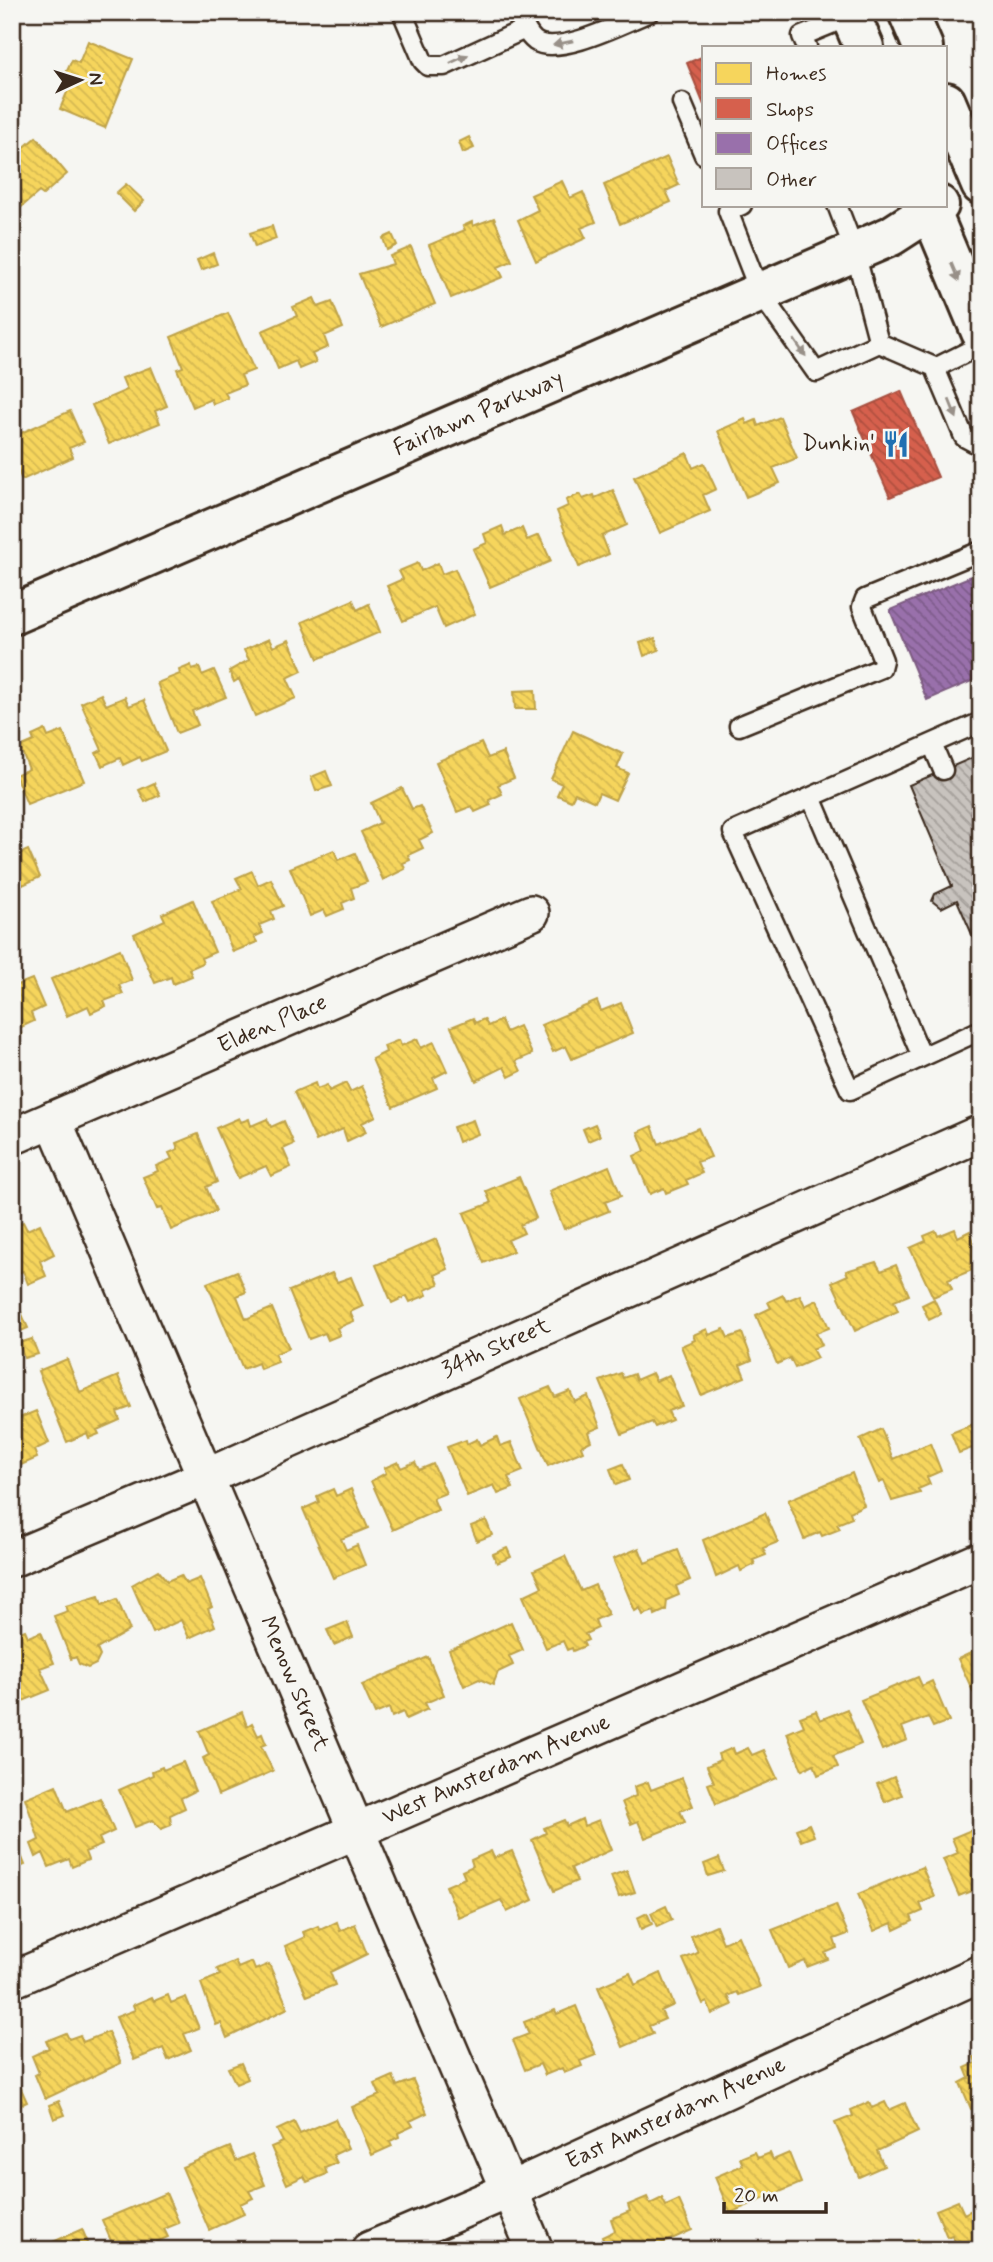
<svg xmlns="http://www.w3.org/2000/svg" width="993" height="2262" viewBox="0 0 993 2262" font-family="Mynerve,sans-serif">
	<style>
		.homes { fill: url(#homes-back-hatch); stroke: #bea249; stroke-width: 2 }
		.shops { fill: url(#shops-back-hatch); stroke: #a8503f; stroke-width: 2 }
		.offices { fill: url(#offices-back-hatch); stroke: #7d5b81; stroke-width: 2 }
		.building { fill: url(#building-back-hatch); stroke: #3b2a1e; stroke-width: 2 }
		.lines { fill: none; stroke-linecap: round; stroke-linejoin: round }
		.service-casing { stroke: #3b2a1e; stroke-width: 23 }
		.minor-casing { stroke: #3b2a1e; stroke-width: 40 }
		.tertiary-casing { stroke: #3b2a1e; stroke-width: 44 }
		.primary-casing { stroke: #3b2a1e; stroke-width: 44 }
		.service { stroke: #f6f6f2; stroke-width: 18 }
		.minor { stroke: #f6f6f2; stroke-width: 35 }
		.tertiary { stroke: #f6f6f2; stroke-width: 38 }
		.primary { stroke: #f6f6f2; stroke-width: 38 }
		.oneway { fill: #989088 }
		.labels { text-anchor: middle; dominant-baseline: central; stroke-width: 7; stroke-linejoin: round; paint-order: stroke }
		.street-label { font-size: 23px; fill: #3b2a1e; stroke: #f6f6f2 }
		.poi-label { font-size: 23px; fill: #3b2a1e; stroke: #f6f6f2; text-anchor: end }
	</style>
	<defs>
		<pattern id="homes-back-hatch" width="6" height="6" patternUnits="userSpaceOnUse" patternTransform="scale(1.75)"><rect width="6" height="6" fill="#f6d55c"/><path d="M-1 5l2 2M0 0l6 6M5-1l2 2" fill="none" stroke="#d4b750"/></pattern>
		<pattern id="shops-back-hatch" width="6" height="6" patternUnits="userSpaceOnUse" patternTransform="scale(1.75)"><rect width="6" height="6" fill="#d6604d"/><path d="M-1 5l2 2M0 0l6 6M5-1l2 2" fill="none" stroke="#af4f3f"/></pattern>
		<pattern id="offices-back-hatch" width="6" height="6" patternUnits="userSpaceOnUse" patternTransform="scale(1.75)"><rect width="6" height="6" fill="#9970ab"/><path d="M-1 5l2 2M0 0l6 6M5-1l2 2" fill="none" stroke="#7e5c8b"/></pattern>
		<pattern id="building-back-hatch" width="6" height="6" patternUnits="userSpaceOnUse" patternTransform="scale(1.75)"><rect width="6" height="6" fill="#c8c3be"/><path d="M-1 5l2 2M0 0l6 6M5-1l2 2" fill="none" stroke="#a49f9a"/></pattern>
	</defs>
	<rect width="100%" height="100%" fill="#f6f6f2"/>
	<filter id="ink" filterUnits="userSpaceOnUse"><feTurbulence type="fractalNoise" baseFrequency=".0143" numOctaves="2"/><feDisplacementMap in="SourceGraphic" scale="14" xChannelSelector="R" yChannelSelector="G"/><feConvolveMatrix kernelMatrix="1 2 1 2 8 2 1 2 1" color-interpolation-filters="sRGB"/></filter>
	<g filter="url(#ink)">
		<path class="homes" d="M88,41L133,59L105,128L60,109L74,76L66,73L72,60L79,63Z
			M36,137L67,174L43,195L39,192L12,215V145L15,143L21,150Z
			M469,137L474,148L463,153L459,142Z
			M667,157L679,185L666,191L671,202L620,224L604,185Z
			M562,181L570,198L583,192L596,222L581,228L586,238L536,261L518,220L538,210L531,195Z
			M126,184L144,201L134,211L116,193Z
			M494,218L512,261L498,267L503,277L451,298L429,245L465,230L463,226L472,222L473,226Z
			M272,226L276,239L255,247L250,233Z
			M392,234L397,245L387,250L383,238Z
			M411,247L435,304L381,327L359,274L393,264L390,256Z
			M213,253L217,264L201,270L197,260Z
			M314,298L318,307L332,302L343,328L324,336L328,347L312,354L316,362L299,369L296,361L278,369L262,331L297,316L293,307Z
			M228,313L254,370L241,375L245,385L225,393L228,398L213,404L211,399L193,407L177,369L183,367L171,337Z
			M151,367L167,406L155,411L160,423L109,444L92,405L127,390L122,378Z
			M70,411L84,442L69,448L73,457L22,480L12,457V437Z
			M780,417L797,458L773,468L780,483L746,497L718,431L745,419L747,424L756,420L758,426Z
			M687,453L693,468L704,463L716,489L703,495L710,511L660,533L634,477Z
			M613,490L627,525L602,536L609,554L579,567L557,511L568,506L566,500L580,494L583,499L594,495L595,498Z
			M502,526L505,535L522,528L527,540L539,535L551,561L490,587L473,549L487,543L484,534Z
			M418,563L421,571L438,563L442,574L455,569L475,614L444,628L435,607L403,621L387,586L403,579L399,571Z
			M353,600L357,610L369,604L380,632L318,659L302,622Z
			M655,638L659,650L644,656L640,643Z
			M269,639L273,647L289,640L302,671L287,678L296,698L255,716L239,679L234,682L229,671L249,660L244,650Z
			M191,665L192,669L199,667L202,675L214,670L226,697L192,711L198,725L177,733L157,683L180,674L179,670Z
			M535,690L536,709H515L514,691Z
			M101,694L106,705L125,697L129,706L144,700L166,751L142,761L140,757L123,765L120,758L102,766L96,753L102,750L81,703Z
			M45,730L48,737L63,731L84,781L27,804L15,775L29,769L20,747L34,741L32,736Z
			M573,731L623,754L617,768L628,773L615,800L599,793L595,802L575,793L571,801L557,795L562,784L551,779Z
			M481,743L488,758L503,752L514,778L498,785L502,794L489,800L491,805L475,812L472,806L457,812L436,762Z
			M326,771L332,786L316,791L311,777Z
			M154,783L160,795L145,802L139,790Z
			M402,788L412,809L420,806L433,833L419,840L423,848L408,855L410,860L403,863L405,869L383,880L361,832L380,823L371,803Z
			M28,850L40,877L12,890V857Z
			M334,850L338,860L355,853L367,882L351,888L354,898L342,903L344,909L327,916L324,910L310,916L290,868Z
			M252,871L258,885L271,879L283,906L271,911L274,919L259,925L263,933L254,937L257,942L233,952L212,901L242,889L236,878Z
			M193,900L215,952L201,958L203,963L189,969L192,976L173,984L171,977L155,983L134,934L165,920L162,914Z
			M120,949L132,980L119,985L123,994L104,1001L106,1006L91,1013L88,1006L67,1016L51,979Z
			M13,973L17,985L32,979L44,1007L31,1013L34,1021L19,1028L21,1034L12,1038Z
			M597,1001L601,1011L621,1003L633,1033L572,1059L566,1046L553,1052L541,1025Z
			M473,1018L475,1023L484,1019L488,1026L501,1020L506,1032L519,1026L532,1054L516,1061L521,1071L509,1077L504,1067L476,1081L451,1027Z
			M417,1039L421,1048L434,1042L447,1071L433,1078L437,1088L393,1107L372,1059L386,1052L384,1046L399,1040L401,1046Z
			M315,1083L317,1089L327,1085L329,1091L346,1083L350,1092L362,1086L376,1116L362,1123L366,1132L347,1141L343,1129L316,1141L294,1092Z
			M239,1118L241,1122L249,1119L251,1126L267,1119L271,1127L284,1121L294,1144L283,1149L291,1167L271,1176L266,1166L238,1178L216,1128Z
			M473,1120L478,1134L458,1142L453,1127Z
			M595,1124L600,1136L588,1141L583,1129Z
			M652,1126L659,1144L698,1128L711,1157L697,1162L702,1173L686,1180L688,1184L666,1193L664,1188L650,1194L634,1156L645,1151L638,1132Z
			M198,1134L217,1182L206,1187L216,1211L171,1230L162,1208L157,1209L143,1177L158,1171L156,1166L172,1159L169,1153L178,1149L176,1143Z
			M609,1166L621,1196L605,1202L609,1211L564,1229L549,1191Z
			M519,1177L536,1218L520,1225L524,1233L508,1240L513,1251L484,1263L464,1213L491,1203L486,1191Z
			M23,1222L27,1230L40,1224L54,1254L40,1261L46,1276L28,1284L23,1271L12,1276V1227Z
			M955,1229L958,1237L970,1231L981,1262L970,1267L972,1270L948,1280L952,1289L933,1297L910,1248L926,1241L924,1236L936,1231L938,1236Z
			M436,1239L448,1269L435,1275L439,1284L425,1290L427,1295L410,1302L407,1296L392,1303L376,1265Z
			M876,1262L881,1271L896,1265L909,1295L894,1301L898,1311L855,1331L832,1282L848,1275L846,1271Z
			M237,1271L246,1292L237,1296L246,1319L272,1308L289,1348L275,1354L278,1362L260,1369L258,1363L243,1369L207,1283Z
			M332,1273L337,1282L351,1277L363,1306L350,1312L354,1321L337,1328L340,1335L328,1340L325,1333L309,1339L289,1291Z
			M783,1295L786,1301L800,1295L805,1306L817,1300L829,1328L816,1333L822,1345L812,1349L817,1358L795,1368L790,1358L777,1364L756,1315L771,1308L768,1302Z
			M934,1299L941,1314L929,1320L922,1305Z
			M21,1312L28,1328L16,1333L12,1316Z
			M707,1329L709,1335L724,1329L728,1338L742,1333L752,1360L740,1365L745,1377L701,1395L681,1346L695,1340L693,1335Z
			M32,1339L38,1354L24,1358L19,1343Z
			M67,1359L80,1392L118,1376L131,1407L117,1412L120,1420L97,1430L99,1434L89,1438L87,1433L67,1442L38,1371Z
			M621,1373L623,1378L634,1374L636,1380L652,1373L656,1381L669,1375L682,1406L668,1411L672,1420L655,1427L652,1422L622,1434L600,1381Z
			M550,1387L555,1397L570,1391L575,1402L588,1396L600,1427L588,1432L591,1441L581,1446L583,1451L548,1466L520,1399Z
			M36,1411L49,1443L34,1450L37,1458L12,1469V1421Z
			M981,1421V1469L972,1448L959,1453L951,1433Z
			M881,1429L893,1459L930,1443L941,1471L927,1477L930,1484L918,1489L920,1493L892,1501L884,1481L879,1483L860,1439Z
			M497,1437L500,1446L511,1442L523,1471L508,1477L513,1488L498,1494L494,1485L467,1496L447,1447L466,1440L467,1444L477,1439L480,1445Z
			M398,1462L401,1468L415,1462L419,1470L433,1464L446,1493L433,1498L438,1510L393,1530L371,1481L386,1473L384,1468Z
			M623,1464L629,1480L616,1485L610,1469Z
			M852,1473L864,1505L850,1512L852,1518L837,1524L840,1529L822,1536L820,1532L804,1539L788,1500Z
			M333,1489L336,1496L351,1489L368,1528L341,1539L346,1550L357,1545L365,1565L333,1578L303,1509L319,1502L317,1496Z
			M765,1513L778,1542L763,1548L766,1555L753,1560L755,1564L741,1571L739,1566L716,1577L703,1540Z
			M486,1520L492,1535L477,1541L471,1526Z
			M507,1548L511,1557L497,1563L493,1554Z
			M639,1548L645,1563L678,1550L690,1580L676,1586L679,1595L667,1600L666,1610L655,1615L654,1611L643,1615L640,1608L635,1611L613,1559Z
			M565,1556L581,1591L595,1585L608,1614L595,1620L598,1628L585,1634L588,1640L583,1642L585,1646L573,1651L572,1648L567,1650L563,1641L546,1648L523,1596L542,1587L534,1570Z
			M158,1570L167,1581L181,1575L186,1584L200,1578L212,1607L208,1609L215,1626L189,1638L181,1620L153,1633L132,1585Z
			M99,1596L102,1605L117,1599L130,1630L97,1649L100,1656L96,1664L88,1668L79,1664L76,1657L71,1659L54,1616L68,1611L66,1606Z
			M347,1622L353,1637L334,1645L327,1630Z
			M511,1622L523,1650L509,1656L513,1665L498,1672L493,1685L479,1679L464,1686L449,1650Z
			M25,1630L28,1637L41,1632L54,1663L40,1668L50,1690L23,1701L16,1685L12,1686V1635Z
			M981,1640V1693L975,1696L958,1659L977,1650L974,1643Z
			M428,1657L444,1695L425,1703L428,1709L406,1719L403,1712L392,1717L389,1708L375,1714L362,1685Z
			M918,1677L922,1686L932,1681L949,1721L933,1727L928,1717L902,1727L907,1740L882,1750L861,1700Z
			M847,1709L861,1744L833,1756L838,1767L818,1775L814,1764L802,1770L787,1733L804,1726L800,1717L816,1711L820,1720Z
			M242,1712L247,1726L252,1723L258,1736L262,1734L266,1744L261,1746L273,1771L218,1795L203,1758L209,1755L199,1731Z
			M733,1748L735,1754L748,1748L752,1755L764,1750L777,1778L716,1804L708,1784L714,1782L707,1766L720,1760L718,1754Z
			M183,1762L195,1791L181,1798L185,1808L170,1815L171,1825L161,1829L153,1820L135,1827L119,1790L153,1775L152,1771L162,1767L163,1770Z
			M894,1777L902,1795L885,1802L877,1784Z
			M682,1778L693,1806L680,1811L685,1822L645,1838L638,1821L631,1824L622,1802L636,1796L634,1787L648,1782L651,1790Z
			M56,1785L67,1812L100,1798L114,1831L99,1838L102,1845L85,1852L88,1860L72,1867L69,1859L49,1867L43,1853L36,1857L31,1844L39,1840L25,1798Z
			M582,1819L584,1826L599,1820L611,1850L571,1868L577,1881L554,1891L532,1840L546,1833L544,1828L564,1820L567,1826Z
			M809,1824L814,1836L801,1841L796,1829Z
			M971,1830L977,1844L981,1843V1894L976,1889L959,1896L943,1859L958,1853L952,1838Z
			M14,1838L25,1865L12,1870V1839Z
			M491,1851L494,1858L512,1851L533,1900L507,1912L501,1900L459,1918L446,1886L465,1878L462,1871L473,1866L471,1860Z
			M719,1858L724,1871L708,1876L704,1864Z
			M922,1867L935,1897L920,1903L923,1911L911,1916L913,1921L894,1930L892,1923L874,1931L858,1894Z
			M627,1870L635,1892L619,1897L611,1876Z
			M836,1905L848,1934L834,1939L837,1948L825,1953L828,1959L807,1967L805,1961L788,1968L772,1930Z
			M666,1906L672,1920L657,1927L651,1913Z
			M647,1913L652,1924L641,1929L637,1918Z
			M337,1922L340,1931L355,1924L367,1954L330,1972L335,1985L307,1996L285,1946L305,1937L303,1932L318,1926L320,1930Z
			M716,1925L723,1943L738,1936L760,1987L739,1995L737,1992L728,1996L732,2005L712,2014L707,2002L703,2004L683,1959L698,1953L691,1936Z
			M235,1961L238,1968L252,1962L255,1970L269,1964L288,2008L227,2038L221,2023L216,2025L201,1983L220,1975L217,1969Z
			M630,1973L635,1985L661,1973L674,2005L661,2011L665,2019L649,2026L653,2034L623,2047L598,1987Z
			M168,1995L171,2003L186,1997L199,2028L184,2034L191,2050L168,2060L163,2048L134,2060L116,2017L135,2010L133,2005L152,1997L154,2001Z
			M576,2006L596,2055L580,2061L582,2066L564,2073L562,2068L545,2075L540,2064L525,2070L513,2040L529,2034L524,2022L555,2010L557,2014Z
			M108,2032L121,2063L45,2099L35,2075L39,2073L32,2056L49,2048L46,2041L66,2033L69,2039L80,2035L83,2042Z
			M981,2054V2105L971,2109L960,2083L969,2078L965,2068L976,2063L974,2057Z
			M241,2063L248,2079L236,2084L228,2068Z
			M14,2073L27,2102L12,2109V2115V2074Z
			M393,2076L397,2086L413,2080L427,2113L410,2121L413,2126L398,2133L399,2137L390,2141L392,2146L372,2155L352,2107L380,2095L375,2084Z
			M59,2101L65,2115L54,2119L49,2105Z
			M869,2102L872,2108L885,2102L889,2110L905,2103L918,2132L877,2151L884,2166L859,2177L835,2123L853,2116L851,2110Z
			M335,2119L348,2148L333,2155L337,2163L325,2168L327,2174L307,2182L304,2176L287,2184L271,2147L283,2142L277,2130L294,2122L300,2134Z
			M230,2147L236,2161L252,2154L265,2185L249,2191L253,2198L240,2204L244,2214L209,2230L182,2167Z
			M755,2152L758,2158L770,2153L773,2160L789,2153L801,2183L730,2213L715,2177L743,2165L740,2158Z
			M166,2193L179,2223L164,2229L168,2237L156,2242L159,2248L115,2250L102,2220Z
			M647,2197L650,2204L662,2198L666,2206L679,2200L692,2230L647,2250H607L602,2237L615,2231L611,2219L630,2211L628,2205Z
			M958,2201L964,2214L976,2208L981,2211V2250H959L952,2235L947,2237L936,2210Z
			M82,2229L91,2250H35Z
			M918,2239L923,2250H893Z"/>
		<path class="shops" d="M704,56V105L687,63Z
			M901,391L938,477L890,497L853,412Z"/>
		<path class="offices" d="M981,572V677L927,700L890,610Z"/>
		<path class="building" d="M981,754V955L957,900L941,908L932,901L935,894L952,886L909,785Z"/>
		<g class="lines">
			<defs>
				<path id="service" d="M402,12L423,61L428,66H444L525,29
					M518,12C522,21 526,34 535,41C558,57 625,22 650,12
					M807,47L802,36L851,16
					M682,103L704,155
					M742,205L728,211L760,293L816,372L879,343L855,252L837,205
					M879,343L939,369
					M981,345L941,365L937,373L964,437L981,446
					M739,726L881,668L883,660L862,607L865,599L981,551
					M932,744L943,770
					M811,797L733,832L850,1090L981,1030
					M922,1057L811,797L981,722"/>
				<g id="minor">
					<path id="s1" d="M53,1119L535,2250"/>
					<path id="s2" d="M12,1137L531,913"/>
					<path id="s3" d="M12,1559L206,1477L981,1133"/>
					<path id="s4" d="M12,1980L981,1560"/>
					<path id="s5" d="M369,2250L510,2190L981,1973"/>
				</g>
				<g id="tertiary">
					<path id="s6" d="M12,615L891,236L939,205"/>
				</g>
				<path id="primary" d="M849,12L864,47
					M908,12L923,47
					M946,102L981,185
					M928,205L981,332"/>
			</defs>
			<use href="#service" class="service-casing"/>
			<use href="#minor" class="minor-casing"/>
			<use href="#tertiary" class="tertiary-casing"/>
			<use href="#primary" class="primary-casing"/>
			<use href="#service" class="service"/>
			<use href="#minor" class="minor"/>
			<use href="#tertiary" class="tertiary"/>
			<use href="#primary" class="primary"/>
		</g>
		<defs><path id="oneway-solid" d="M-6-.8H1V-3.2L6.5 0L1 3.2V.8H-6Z" transform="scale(1.75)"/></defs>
		<g class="oneway">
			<use href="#oneway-solid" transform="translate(563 43) rotate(169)"/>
			<use href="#oneway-solid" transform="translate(459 59) rotate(-25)"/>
			<use href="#oneway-solid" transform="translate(955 272) rotate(67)"/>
			<use href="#oneway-solid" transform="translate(800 348) rotate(55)"/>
			<use href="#oneway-solid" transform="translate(953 409) rotate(68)"/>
		</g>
	</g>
	<defs>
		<symbol id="restaurant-bare" viewBox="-9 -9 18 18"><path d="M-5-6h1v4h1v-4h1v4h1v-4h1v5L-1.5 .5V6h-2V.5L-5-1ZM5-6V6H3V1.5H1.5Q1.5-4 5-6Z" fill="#1f6fb2" stroke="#f6f6f2" stroke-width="2.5" paint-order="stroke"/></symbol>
	</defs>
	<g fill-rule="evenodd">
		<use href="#restaurant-bare" x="877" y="425" width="38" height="38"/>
	</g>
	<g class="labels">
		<g class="street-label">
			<text stroke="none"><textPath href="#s6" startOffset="508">Fairlawn Parkway</textPath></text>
			<text stroke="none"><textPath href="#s2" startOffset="284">Elden Place</textPath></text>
			<text stroke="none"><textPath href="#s3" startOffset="528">34th Street</textPath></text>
			<text stroke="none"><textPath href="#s1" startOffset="614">Menow Street</textPath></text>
			<text stroke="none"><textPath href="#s4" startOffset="528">West Amsterdam Avenue</textPath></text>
			<text stroke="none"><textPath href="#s5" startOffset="336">East Amsterdam Avenue</textPath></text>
		</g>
		<g class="poi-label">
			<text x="875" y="444">Dunkin'</text>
		</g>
	</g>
	<rect width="993" height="2262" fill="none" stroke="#f6f6f2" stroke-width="42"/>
	<rect x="21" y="21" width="951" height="2220" fill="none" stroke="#3b2a1e" stroke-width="2.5" filter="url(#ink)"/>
	<rect x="702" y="46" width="245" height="161" fill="#f6f6f2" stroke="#aba49d" stroke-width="2"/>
	<rect x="716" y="63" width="35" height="21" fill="#f6d55c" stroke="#aba49d" stroke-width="2"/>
	<text x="766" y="80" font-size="21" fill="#3b2a1e">Homes</text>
	<rect x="716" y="98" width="35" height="21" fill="#d6604d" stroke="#aba49d" stroke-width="2"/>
	<text x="766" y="116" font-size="21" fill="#3b2a1e">Shops</text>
	<rect x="716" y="133" width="35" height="21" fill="#9970ab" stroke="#aba49d" stroke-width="2"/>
	<text x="766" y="150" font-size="21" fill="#3b2a1e">Offices</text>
	<rect x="716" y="168" width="35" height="21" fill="#c8c3be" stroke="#aba49d" stroke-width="2"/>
	<text x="766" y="186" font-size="21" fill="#3b2a1e">Other</text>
	<g transform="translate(80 80) rotate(86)" stroke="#f6f6f2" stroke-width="5" paint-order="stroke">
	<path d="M0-5L12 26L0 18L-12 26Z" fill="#3b2a1e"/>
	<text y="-10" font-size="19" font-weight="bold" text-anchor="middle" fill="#3b2a1e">N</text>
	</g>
	<path d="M724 2202v10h102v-10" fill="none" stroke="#3b2a1e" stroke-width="3.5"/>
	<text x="734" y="2202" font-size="21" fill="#3b2a1e" stroke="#f6f6f2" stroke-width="5" paint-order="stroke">20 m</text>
</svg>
